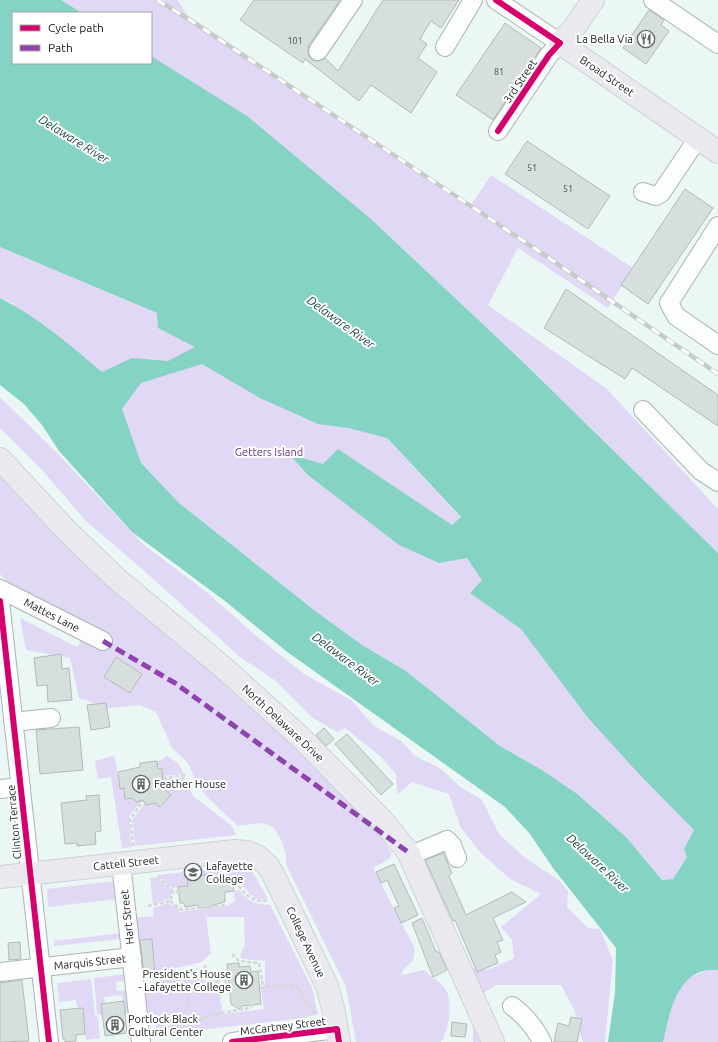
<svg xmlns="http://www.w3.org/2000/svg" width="718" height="1042" viewBox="0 0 718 1042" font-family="Ubuntu,sans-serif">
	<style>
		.green { fill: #e1d8f6 }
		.water { fill: #85d3c3; fill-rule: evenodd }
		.building { fill: #d6dfdd; stroke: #b1bbb9 }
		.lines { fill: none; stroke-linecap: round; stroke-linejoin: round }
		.minor-casing { stroke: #abb3b1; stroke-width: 20 }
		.major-casing { stroke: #cdd3d2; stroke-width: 24 }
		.path { stroke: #d5d8d7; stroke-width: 2.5; stroke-dasharray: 4 2; stroke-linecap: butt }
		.minor { stroke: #fcfefd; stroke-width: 18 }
		.major { stroke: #eae9ef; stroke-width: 22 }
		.rail-casing { stroke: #c7caca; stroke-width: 4.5 }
		.rail { stroke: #fff; stroke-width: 3; stroke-dasharray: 9; stroke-linecap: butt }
		.quiet { stroke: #8e44ad; stroke-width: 5; stroke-dasharray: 10 5; stroke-linecap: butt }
		.cycleway-casing { stroke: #fff; stroke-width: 8 }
		.cycleway { stroke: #d6006c; stroke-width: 6 }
		.labels { text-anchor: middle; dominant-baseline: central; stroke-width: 4; stroke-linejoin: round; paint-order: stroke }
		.number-label { font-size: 9px; fill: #444c4b }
		.poi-label { font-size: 11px; fill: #141b1a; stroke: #fff; text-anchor: start }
		.street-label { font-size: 11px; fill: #141b1a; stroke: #fff }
		.park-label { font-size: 11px; fill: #5f3384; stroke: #fff }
		.water-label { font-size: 12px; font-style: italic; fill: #18473e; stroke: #fff }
	</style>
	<rect width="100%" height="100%" fill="#ebf7f4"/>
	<path class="green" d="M61,0H178L191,23L224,41L469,208L491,175L633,268L608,308L518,248L488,305L607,389L718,509V553L522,361L371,219L250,119L151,57V13H81Z
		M0,247L147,309L322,369L507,567L715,821L687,857L673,879L662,880L626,837L576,793L542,770L500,746L406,671L362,645L314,610L179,503L156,494L13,304L0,298Z
		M0,397L60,456L144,545L204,590L253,633L304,674L351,700L374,726L401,741L415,756L440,768L460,787L482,800L499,834L524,857L560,881L568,891L567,907L588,928L600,929L613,960L605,1042H583L574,1009L561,985H496L483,993L469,968L488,970L514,958L512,940L501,927L541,894L510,879L481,853L461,828L449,794L412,782L397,795L396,774L380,756L345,728L337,732L313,718L276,681L240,657L141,568L86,521L42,470L0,428Z
		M0,469L238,690L371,820L392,854L389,859L373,868L415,949L413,960L402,971V975L424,970C430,976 441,982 446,990C453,1002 449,1031 441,1042H356L346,987L286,864C287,856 285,850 282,843C272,817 262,823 238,826L208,798L197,783L188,763L172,748L156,712L140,705L109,708L79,698L70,658L26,650L20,618L77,647L91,624L6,581L0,574Z
		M166,755L178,763L184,774L162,776L157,761L164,759Z
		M112,756L115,757L120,789L124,788L125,799L132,798L137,801H141L129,816L131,847L122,848L111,777L98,779L95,761Z
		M184,777L193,796L232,826L236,835L135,846L132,820L145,803L146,805L155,803L160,807L171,795L163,788V779Z
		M242,866L252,871L268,899C254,902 247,891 239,882L224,883L225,878L221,875L210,876L209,874L187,877L188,886L172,888L157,875Z
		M157,877L171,890V895L168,899L153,904L150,878Z
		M115,881L117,899L48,907L47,889Z
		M239,890C249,902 255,905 270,905L312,988L318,1014L304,1018L157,1035L155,1019H146L142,987L172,975L203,971L205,982L217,983L223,1014L264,1009L261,990L265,984V961L242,959L240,955L245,945L244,917H206L211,953L202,962L155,973L152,939L134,941L131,918L154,916L153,908L168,903L177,907L180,912L227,906L235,901L234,891Z
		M121,933V939L54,946V941Z
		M718,954V1042H655L665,998L689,978L710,969Z
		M127,974L128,980L116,982L117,991L129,990L131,1012L125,1013L122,995L104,997L105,1003L101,1004L103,1016L97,1014L94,978Z
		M91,979L95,1015L98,1018L100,1038L86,1040L83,1008L78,1009L76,1000L59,1002L57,983Z
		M473,1026L481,1042H473Z"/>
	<path class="water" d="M0,0H61L82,13H13V63H151V56L247,116L371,219L522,361L718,553V970C677,967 670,1012 663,1042H608L615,992L616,948L553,868L530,834L505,807L286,651L225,601L132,532L59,451L42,425L24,404L0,385V298C38,317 70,345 102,372L132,358L168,361L195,347L158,328L157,313L0,247ZM202,364L260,398L318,424L348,428L387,438L461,517L452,525L338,449L323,464L289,454L308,475L399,545L439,563L467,558L482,580L470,593L521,629L589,719L640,775L694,830L684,849L687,857L673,879L662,880L626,837L576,793L542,770L500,746L406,671L362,645L314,610L179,503L141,463L122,409L141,383Z"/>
	<path class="building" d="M254,0H340L309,45L308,51L309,56L312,60L318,61L325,58L338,71L383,0H459L441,28L431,21L420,39L427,44L418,58L437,72L411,113L371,85L359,101L305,59L303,63L240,20Z
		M649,10L664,20L661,25L669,31L646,64L623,48Z
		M505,23L541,48L493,120L456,95Z
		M527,141L610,196L588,229L505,174Z
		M685,189L713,208L648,304L621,285Z
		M566,289L718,395V426L632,368L625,379L544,328Z
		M61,654L62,669L69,668L72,700L48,702L47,685L37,686L34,658Z
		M116,657L142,674L130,693L104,677Z
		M106,703L110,727L91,730L87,705Z
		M79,727L83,770L40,774L36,730Z
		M324,728L334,739L326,746L316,735Z
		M347,734L393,784L381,795L335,744Z
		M157,761L158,769L162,768L163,788L171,795L160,807L155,803L146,805L143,800L137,802L132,798L125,799L124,788L120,789L118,772L140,767V763Z
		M99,795L101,831L95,832L96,844L77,846V843L65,844L61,803L87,800L86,796Z
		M443,853L452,873L449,876L466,915L512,892L526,902L493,918L503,940L497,942L501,952L495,955L498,963L477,972L455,920L453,921L425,860Z
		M394,864L418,915L401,923L394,908L399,906L387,880L381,883L376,872Z
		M209,874L210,876L222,875L229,882L233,881L234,891L225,892V902L213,905V907L199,908L198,905L185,907L184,903H180L178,887L188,886L187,877Z
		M422,918L436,952H439L447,970L433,977L412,923Z
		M152,939L155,973L144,974L140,940Z
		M20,942L21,959L9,960L8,943Z
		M239,963V967L250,966L251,972L258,971L261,1004L242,1006L239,1009L231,1004L227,964Z
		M22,980L29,1041L0,1042V983Z
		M124,1001L127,1033L105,1036L101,1004Z
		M83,1008L85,1034L76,1035V1041L65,1042V1039H63L60,1010Z
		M571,1017L582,1019L577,1042H554L558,1023L569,1026Z
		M452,1022L467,1024L465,1037L451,1036Z"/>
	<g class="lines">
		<defs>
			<path id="minor" d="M496,0L560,43L549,55L498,131
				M653,0L718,44
				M445,47L473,0
				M318,51L353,0
				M643,192L656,196L661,193L698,138
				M718,226L669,303L676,316L718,345
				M643,410L701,471L718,482
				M0,589L103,641
				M0,601C15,748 32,895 49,1042
				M13,722L51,718
				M0,789L21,787
				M409,856L447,840L452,845L457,858
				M121,863L141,1042
				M0,972L132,957
				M512,1006C525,1016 535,1027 542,1042
				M232,1042L337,1029"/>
			<path id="major" d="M593,0L574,28L560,43L718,152
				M0,459L68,532L117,579L224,668L298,735L383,821L408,852L493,1042
				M0,877L235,851L247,852L257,856L268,866L274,876L327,986L334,1012L339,1042"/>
		</defs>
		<use href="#minor" class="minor-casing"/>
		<use href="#major" class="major-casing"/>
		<path class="path" d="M163,778L186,775
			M133,846L130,819L143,801
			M158,876L173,891L179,892
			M233,886L238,885C247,897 254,902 269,901
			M170,901L182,910L226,905
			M148,906L170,901L173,891
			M232,954L239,961L259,963L263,987
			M205,965L207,979L210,981L218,982L221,999
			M215,982L223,978L225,979L227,989L230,988
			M150,986L163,982H184L187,974L185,969
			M260,988L280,985L296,986L302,993L307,1004L317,1014
			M154,1021L158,1018L166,1017L176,1024H181L221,1013L249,1008L254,1004
			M181,1024C187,1011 192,994 184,982"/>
		<use href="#minor" class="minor"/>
		<use href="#major" class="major"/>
		<defs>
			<path id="rail" d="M157,0L187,18L543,254L718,374"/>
		</defs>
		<use href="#rail" class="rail-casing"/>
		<use href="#rail" class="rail"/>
		<path class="quiet" d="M103,641L175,683L408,852"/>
		<defs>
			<path id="cycleway" d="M496,0L560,43L549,55L498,131
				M0,601C15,748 32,895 49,1042
				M232,1042L337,1029L339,1042"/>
		</defs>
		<use href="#cycleway" class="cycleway-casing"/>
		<use href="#cycleway" class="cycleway"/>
	</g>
	<defs>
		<symbol id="restaurant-ring" viewBox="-11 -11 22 22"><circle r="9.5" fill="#fff" stroke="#5f6866" stroke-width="1.5"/><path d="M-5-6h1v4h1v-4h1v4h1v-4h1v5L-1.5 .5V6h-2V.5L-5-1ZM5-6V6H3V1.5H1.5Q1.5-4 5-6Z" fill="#5f6866"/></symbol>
		<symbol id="building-ring" viewBox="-11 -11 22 22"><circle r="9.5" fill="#fff" stroke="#5f6866" stroke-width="1.5"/><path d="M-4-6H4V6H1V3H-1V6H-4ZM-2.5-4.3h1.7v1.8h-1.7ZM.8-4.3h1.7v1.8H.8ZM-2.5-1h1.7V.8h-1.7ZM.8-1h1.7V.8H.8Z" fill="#5f6866"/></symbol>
		<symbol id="university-ring" viewBox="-11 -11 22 22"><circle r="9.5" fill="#fff" stroke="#5f6866" stroke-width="1.5"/><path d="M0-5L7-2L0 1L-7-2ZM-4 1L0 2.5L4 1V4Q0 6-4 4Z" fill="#5f6866"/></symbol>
	</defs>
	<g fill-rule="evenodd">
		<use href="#restaurant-ring" x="636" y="29" width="20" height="20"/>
		<use href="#building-ring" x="131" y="774" width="20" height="20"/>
		<use href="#university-ring" x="183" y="862" width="20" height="20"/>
		<use href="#building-ring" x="234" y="970" width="20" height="20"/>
		<use href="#building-ring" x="105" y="1015" width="20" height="20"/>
	</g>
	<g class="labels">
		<g class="number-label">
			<text x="295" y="41">101</text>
			<text x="499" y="72">81</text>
			<text x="532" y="168">51</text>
			<text x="568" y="189">51</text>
		</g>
		<g class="poi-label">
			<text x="633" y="39" text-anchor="end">La Bella Via</text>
			<text x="154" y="784">Feather House</text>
			<text x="206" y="866">Lafayette<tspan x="206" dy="13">College</tspan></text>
			<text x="231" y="974" text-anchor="end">President's House<tspan x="231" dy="13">- Lafayette College</tspan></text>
			<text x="128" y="1019">Portlock Black<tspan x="128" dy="13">Cultural Center</tspan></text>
		</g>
		<g class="street-label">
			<text transform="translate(607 76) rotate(34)">Broad Street</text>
			<text transform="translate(520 81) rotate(-56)">3rd Street</text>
			<text transform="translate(52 615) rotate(27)">Mattes Lane</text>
			<text transform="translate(283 723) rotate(43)">North Delaware Drive</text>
			<text transform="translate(14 822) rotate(-95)">Clinton Terrace</text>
			<text transform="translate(126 863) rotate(-6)">Cattell Street</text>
			<text transform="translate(127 917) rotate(-96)">Hart Street</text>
			<text transform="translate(306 942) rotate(65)">College Avenue</text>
			<text transform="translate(90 962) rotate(-6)">Marquis Street</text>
			<text transform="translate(283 1026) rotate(-7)">McCartney Street</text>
		</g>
		<g class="park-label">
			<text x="269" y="452">Getters Island</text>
		</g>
		<g class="water-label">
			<text transform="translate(74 139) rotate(32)">Delaware River</text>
			<text transform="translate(341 322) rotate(36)">Delaware River</text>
			<text transform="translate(346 659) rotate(37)">Delaware River</text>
			<text transform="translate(598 863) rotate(43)">Delaware River</text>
		</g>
	</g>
	<rect x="12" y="12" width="140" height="52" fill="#ffffff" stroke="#a1a4a3"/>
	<rect x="20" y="25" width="20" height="6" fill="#d6006c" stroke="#a1a4a3"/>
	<text x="48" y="32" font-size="12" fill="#141b1a">Cycle path</text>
	<rect x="20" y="45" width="20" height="6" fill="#8e44ad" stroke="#a1a4a3"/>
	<text x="48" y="52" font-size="12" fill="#141b1a">Path</text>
</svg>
